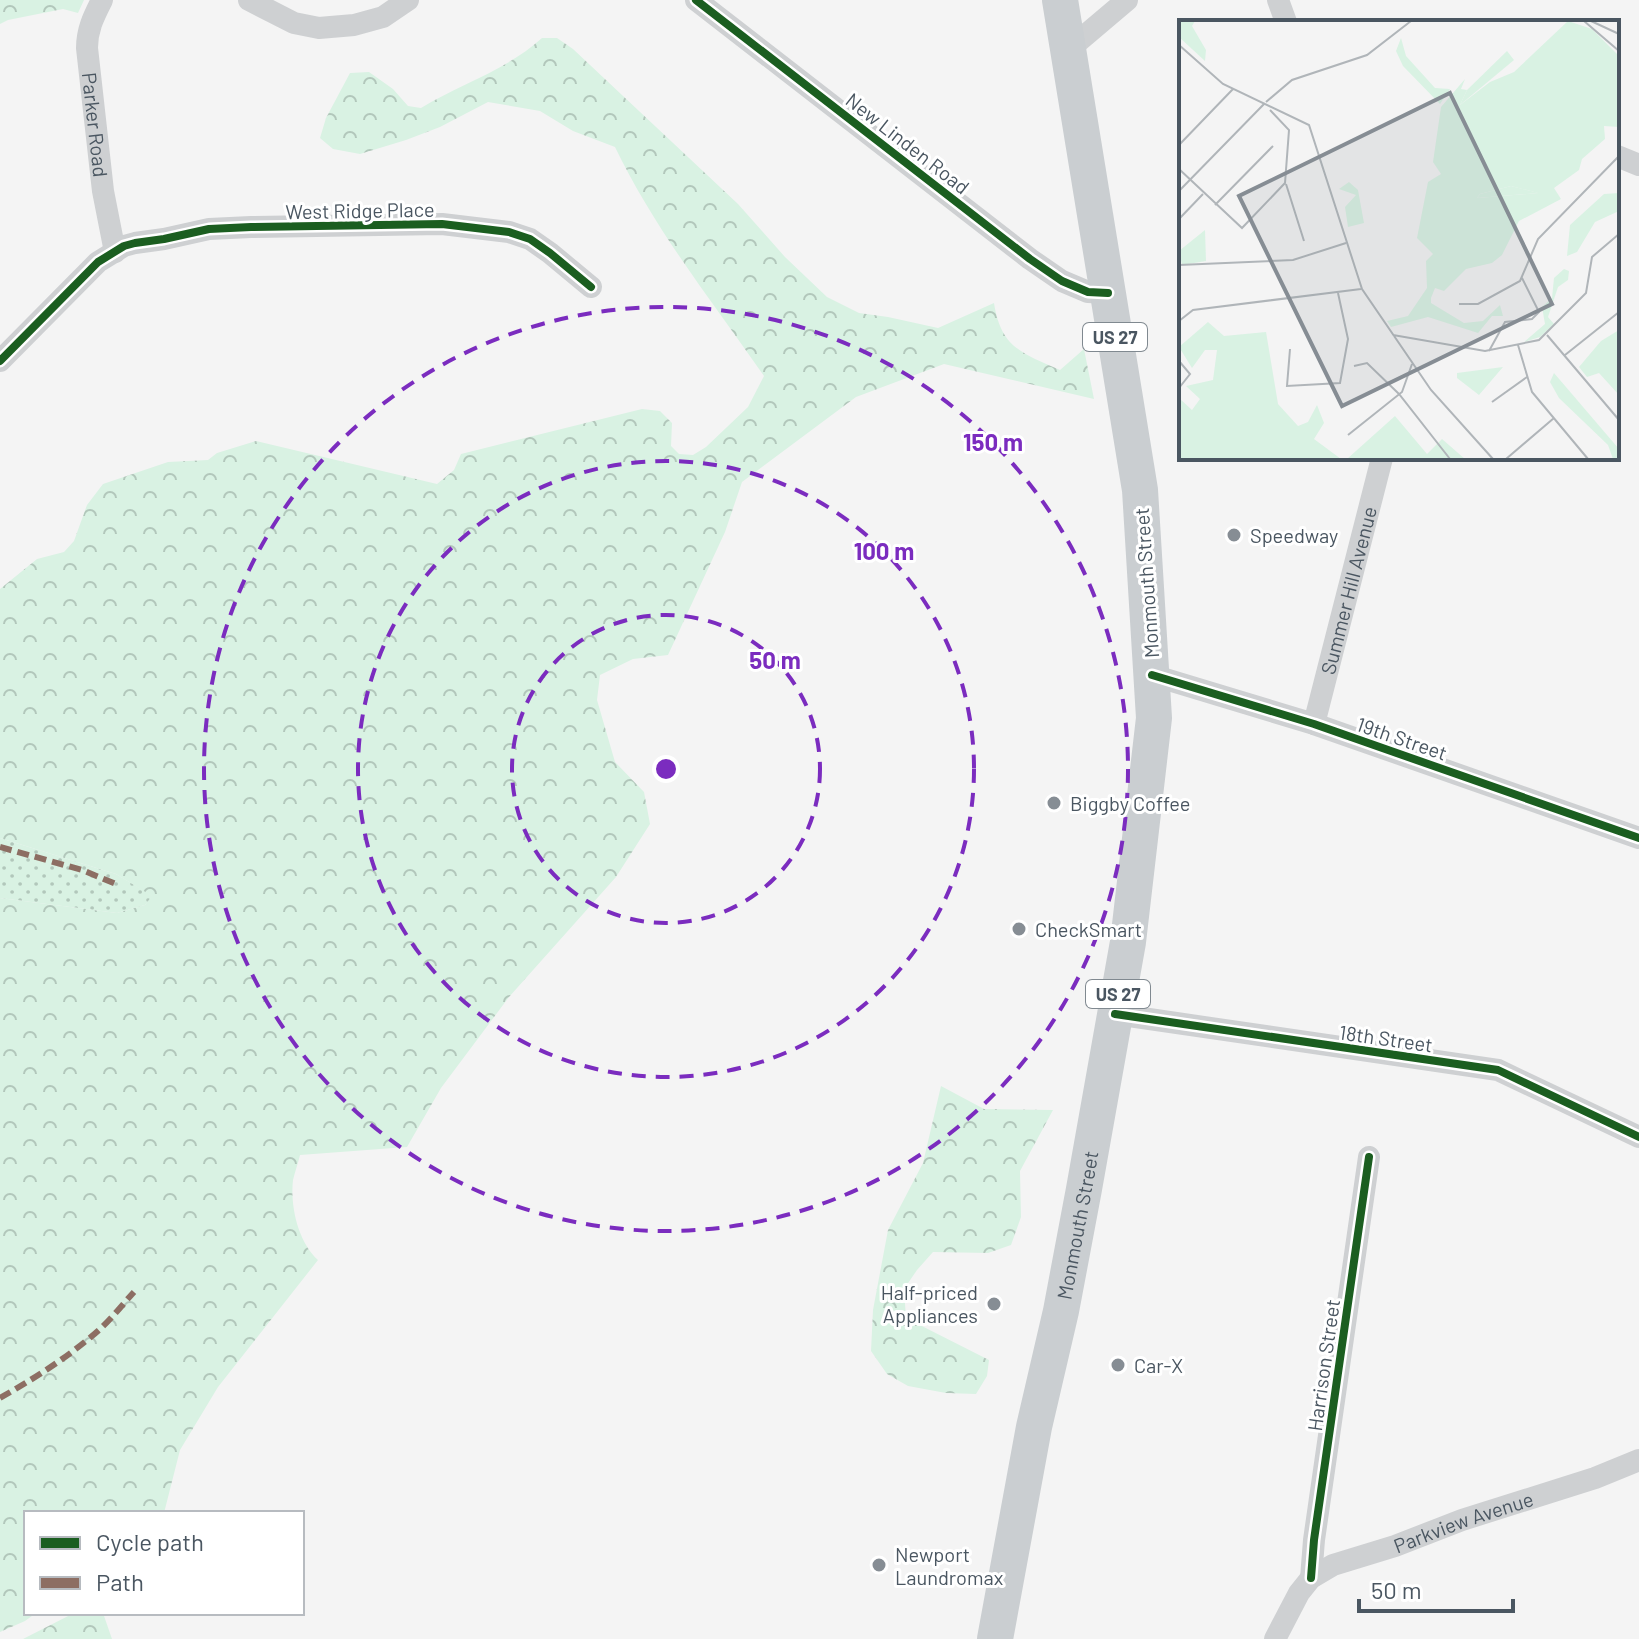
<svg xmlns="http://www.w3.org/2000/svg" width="1639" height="1639" viewBox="0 0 1639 1639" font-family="Barlow,sans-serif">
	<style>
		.grass { fill: url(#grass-dots) }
		.forest { fill: url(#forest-crowns) }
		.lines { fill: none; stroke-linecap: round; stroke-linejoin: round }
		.minor { stroke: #ced0d2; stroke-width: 22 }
		.primary { stroke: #caced1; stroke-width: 36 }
		.quiet { stroke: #8d6e63; stroke-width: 6; stroke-dasharray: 12 6; stroke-linecap: butt }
		.cycleway-casing { stroke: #fff; stroke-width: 13 }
		.cycleway { stroke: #1b5e20; stroke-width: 8 }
		.ring { fill: none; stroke: #7b2cbf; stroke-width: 4; stroke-dasharray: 14 10 }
		.poi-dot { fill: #868d94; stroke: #fff; stroke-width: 3 }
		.labels { text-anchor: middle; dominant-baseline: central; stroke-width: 6; stroke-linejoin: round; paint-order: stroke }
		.shield { fill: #fff; stroke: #808990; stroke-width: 2 }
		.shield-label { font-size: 18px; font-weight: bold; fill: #4a5661 }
		.street-label { font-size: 20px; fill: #4a5661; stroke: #fff }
		.poi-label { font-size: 20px; fill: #4a5661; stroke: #fff; text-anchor: start }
		.inset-road { fill: none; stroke: #b0b5b9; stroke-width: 2 }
		.view { fill: #868d94; fill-opacity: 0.15; stroke: #868d94; stroke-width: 4 }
		.inset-edge { fill: none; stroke: #4a5661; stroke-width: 4 }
		.centre { fill: #7b2cbf; stroke: #fff; stroke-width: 4 }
		.ring-label { font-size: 24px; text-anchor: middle; font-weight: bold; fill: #7b2cbf; stroke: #fff; stroke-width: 6; stroke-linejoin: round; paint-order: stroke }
	</style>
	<defs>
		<pattern id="grass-dots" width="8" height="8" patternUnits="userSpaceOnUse" patternTransform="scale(2)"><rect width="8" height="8" fill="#d9f2e3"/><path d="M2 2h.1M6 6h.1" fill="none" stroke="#b2c7bb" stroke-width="1.8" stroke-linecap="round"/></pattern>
		<pattern id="forest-crowns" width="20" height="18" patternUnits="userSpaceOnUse" patternTransform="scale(2)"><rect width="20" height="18" fill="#d9f2e3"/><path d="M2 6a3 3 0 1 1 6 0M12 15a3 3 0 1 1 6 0" fill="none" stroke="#b2c7bb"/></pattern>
	</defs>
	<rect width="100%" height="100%" fill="#f4f4f4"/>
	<path class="grass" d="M0,838L116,874L153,896L145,905L117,913L0,898Z"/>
	<path class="forest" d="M0,0H84L78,13L63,9L8,20L0,24Z
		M542,38H557L573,49L738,204L785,257L827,297L859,313L888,317L938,328L994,303C1001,348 1022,353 1060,370L1084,349L1094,399L944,364L856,397L742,482L725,532L668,655L633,659L600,675L597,700L615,762L644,792L650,824L616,877L509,997L441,1088L407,1147L300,1155C298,1163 295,1172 293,1180C290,1206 298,1242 318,1260L218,1387L180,1450L164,1513H26V1613H36L25,1621L0,1632V898L117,913L145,905L152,896L116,874L0,838V589L37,559L64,552L74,541L87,505L103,484L168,462L208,460L217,453L256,441L437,484L454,470L461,454L642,409L660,411L672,423L671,446L679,454L693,455L706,447L748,407L764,376C712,301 655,230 615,147L573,131L540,111L488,102L440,127L406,140L360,154L333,149L320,138L326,118L350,73L369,72L393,89L408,106L421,108C460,84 507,70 542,38Z
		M941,1086L984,1109L1053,1110L1020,1171L1021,1217L1011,1245L988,1253L933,1252L917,1270L904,1289L906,1318L989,1360L987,1376L976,1394L946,1393L908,1386L887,1374L871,1351L873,1310L888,1230L923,1163Z
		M74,1613H103L112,1639H23Z"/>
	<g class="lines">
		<g class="minor">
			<path id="s1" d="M102,0C94,16 87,29 87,48L103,191L115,252"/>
			<path d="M249,0L294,23L319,28L354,25L383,17L408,0"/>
			<path d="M696,0L1030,259L1062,281L1088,292L1108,293"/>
			<path d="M1278,0L1286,22"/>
			<path d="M1068,50L1127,0"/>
			<path d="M1617,156L1639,165"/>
			<path d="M0,361L98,262L124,246L135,243L164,239L209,229L251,227L442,224L509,232L530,239L550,253L591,287"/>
			<path d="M1152,675L1314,724L1639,838"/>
			<path id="s2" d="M1314,724L1382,458"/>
			<path d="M1115,1014L1498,1070L1639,1137"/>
			<path d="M1311,1578L1314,1540L1369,1157"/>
			<path id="s3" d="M1275,1639L1299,1593L1311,1578L1333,1565L1395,1546L1462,1520L1595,1478L1639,1460"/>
		</g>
		<path class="primary" id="s4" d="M995,1639L1034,1427L1061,1311L1084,1189L1128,942L1154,718L1140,490L1060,0"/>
		<path class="quiet" d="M0,847L82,870L116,884
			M0,1398C35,1378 70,1356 100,1329C112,1318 123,1304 134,1292"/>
		<defs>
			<path id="cycleway" d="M696,0L1030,259L1062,281L1088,292L1108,293
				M0,361L98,262L124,246L135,243L164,239L209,229L251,227L442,224L509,232L530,239L550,253L591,287
				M1152,675L1314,724L1639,838
				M1115,1014L1498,1070L1639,1137
				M1311,1578L1314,1540L1369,1157"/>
		</defs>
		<use href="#cycleway" class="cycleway-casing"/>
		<use href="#cycleway" class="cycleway"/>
	</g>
	<g class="ring">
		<circle cx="666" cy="769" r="154"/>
		<circle cx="666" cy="769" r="308"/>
		<circle cx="666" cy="769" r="462"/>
	</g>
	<g class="poi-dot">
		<circle cx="1234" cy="535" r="8"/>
		<circle cx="1054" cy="803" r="8"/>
		<circle cx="1019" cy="929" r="8"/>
		<circle cx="994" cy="1304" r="8"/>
		<circle cx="1118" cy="1365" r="8"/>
		<circle cx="879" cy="1565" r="8"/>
	</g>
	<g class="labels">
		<g class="shield">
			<rect x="1083" y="323" width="64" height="28" rx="6"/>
			<rect x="1086" y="980" width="64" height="28" rx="6"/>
		</g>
		<g class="shield-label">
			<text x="1115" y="337">US 27</text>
			<text x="1118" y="994">US 27</text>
		</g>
		<g class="street-label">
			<text stroke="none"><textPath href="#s1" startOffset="128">Parker Road</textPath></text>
			<text transform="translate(908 143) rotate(38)">New Linden Road</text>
			<text transform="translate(360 210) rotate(-1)">West Ridge Place</text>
			<text transform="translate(1146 583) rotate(-94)">Monmouth Street</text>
			<text stroke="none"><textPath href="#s2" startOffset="138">Summer Hill Avenue</textPath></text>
			<text transform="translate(1402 738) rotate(19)">19th Street</text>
			<text transform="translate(1386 1038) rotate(8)">18th Street</text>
			<text stroke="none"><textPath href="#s4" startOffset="422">Monmouth Street</textPath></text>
			<text transform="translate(1323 1365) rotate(-82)">Harrison Street</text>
			<text stroke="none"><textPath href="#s3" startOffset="234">Parkview Avenue</textPath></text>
		</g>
		<g class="poi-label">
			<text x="1250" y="535">Speedway</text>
			<text x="1070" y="803">Biggby Coffee</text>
			<text x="1035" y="929">CheckSmart</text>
			<text x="978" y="1292" text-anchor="end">Half-priced<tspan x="978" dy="23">Appliances</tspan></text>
			<text x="1134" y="1365">Car-X</text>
			<text x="895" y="1554">Newport<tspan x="895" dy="23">Laundromax</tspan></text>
		</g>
	</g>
	<g transform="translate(1179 20)">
		<rect width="440" height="440" fill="#f4f4f4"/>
		<path d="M328,31L335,40L281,85L288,70ZM332,166L360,173L298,178L301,174Z" fill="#d9f2e3"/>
		<path d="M0,1H16L13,6L27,30L26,41L0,17ZM389,1L413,9L440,36V107L425,106L426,119L403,139L400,150L375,168L382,179L340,201L323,235L313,243L287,249L265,271L256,268L252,278V283L285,303L304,301L321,285L324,296H313L299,313L249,297L212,307L208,301L229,296L248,268L247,241L254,234L238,218L249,162L262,154L254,142L262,87L286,59L282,69L288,70L281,85L311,62L335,52ZM332,166L359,173L298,178L301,174ZM222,18L227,36L256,68L271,69L261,84L224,46L217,31ZM170,162L179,170L185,203L169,207L166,187L177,175L160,169ZM440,173V191L416,202L398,232L388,236L391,205L425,174ZM385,249L390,251L389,260L379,267L369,297L375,304L361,317L345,322L366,304L363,287L373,278L375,258ZM29,302L45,316L87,312L99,384L119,406L129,402L138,385L145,403L135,419L162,439H0V378L13,390L21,379L7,366L34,360L38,330H26L13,348L0,327ZM324,347L300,375L278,358V353ZM375,353L440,429V439H434L429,425L380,378L371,362ZM216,396L248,434L263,419L286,439H168Z" fill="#d9f2e3" fill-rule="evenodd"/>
		<path d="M26,210L27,241L3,245L0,231ZM440,310V375L420,353L408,357L400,347L422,321Z" fill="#d9f2e3"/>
		<path class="inset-road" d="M405,1L440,31M412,1L440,14M0,25L44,64L130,105L183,269L252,370L314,439M87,82L113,60L188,35L232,1M0,125L54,69M0,149L63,208L106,163L110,110L91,90M107,164L125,221M0,171L86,83M36,185L94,126M0,199L24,174M0,245L114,240L167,223M280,284H299L341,261L359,219L440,136M0,301L14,290L182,269M214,315L306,331L360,320L407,273L413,237L440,214M368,315L440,400M339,325L353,372L409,439M111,329L108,366L161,363L169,319L159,273M310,331L326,302L353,299L360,292L343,258M386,335L440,292M0,341L11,354L0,368M175,346L188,343L220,374L271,439M313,382L348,357M169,415L223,372L233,344M327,439L375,398"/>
		<path class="view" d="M271,73L373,284L163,386L60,176Z"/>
		<rect width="440" height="440" class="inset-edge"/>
	</g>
	<circle cx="666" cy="769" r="12" class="centre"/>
	<g class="ring-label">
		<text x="993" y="451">150 m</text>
		<text x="884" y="560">100 m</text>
		<text x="775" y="669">50 m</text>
	</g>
	<rect x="24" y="1511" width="280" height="104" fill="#ffffff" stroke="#b7bbc0" stroke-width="2"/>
	<rect x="40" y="1537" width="40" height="12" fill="#1b5e20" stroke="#b7bbc0" stroke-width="2"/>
	<text x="96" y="1551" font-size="24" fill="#4a5661">Cycle path</text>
	<rect x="40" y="1577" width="40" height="12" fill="#8d6e63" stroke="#b7bbc0" stroke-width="2"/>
	<text x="96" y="1591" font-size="24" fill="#4a5661">Path</text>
	<path d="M1359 1599v12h154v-12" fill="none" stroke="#4a5661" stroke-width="4"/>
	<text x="1371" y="1599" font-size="24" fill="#4a5661" stroke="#ffffff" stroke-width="6" paint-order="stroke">50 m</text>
</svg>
